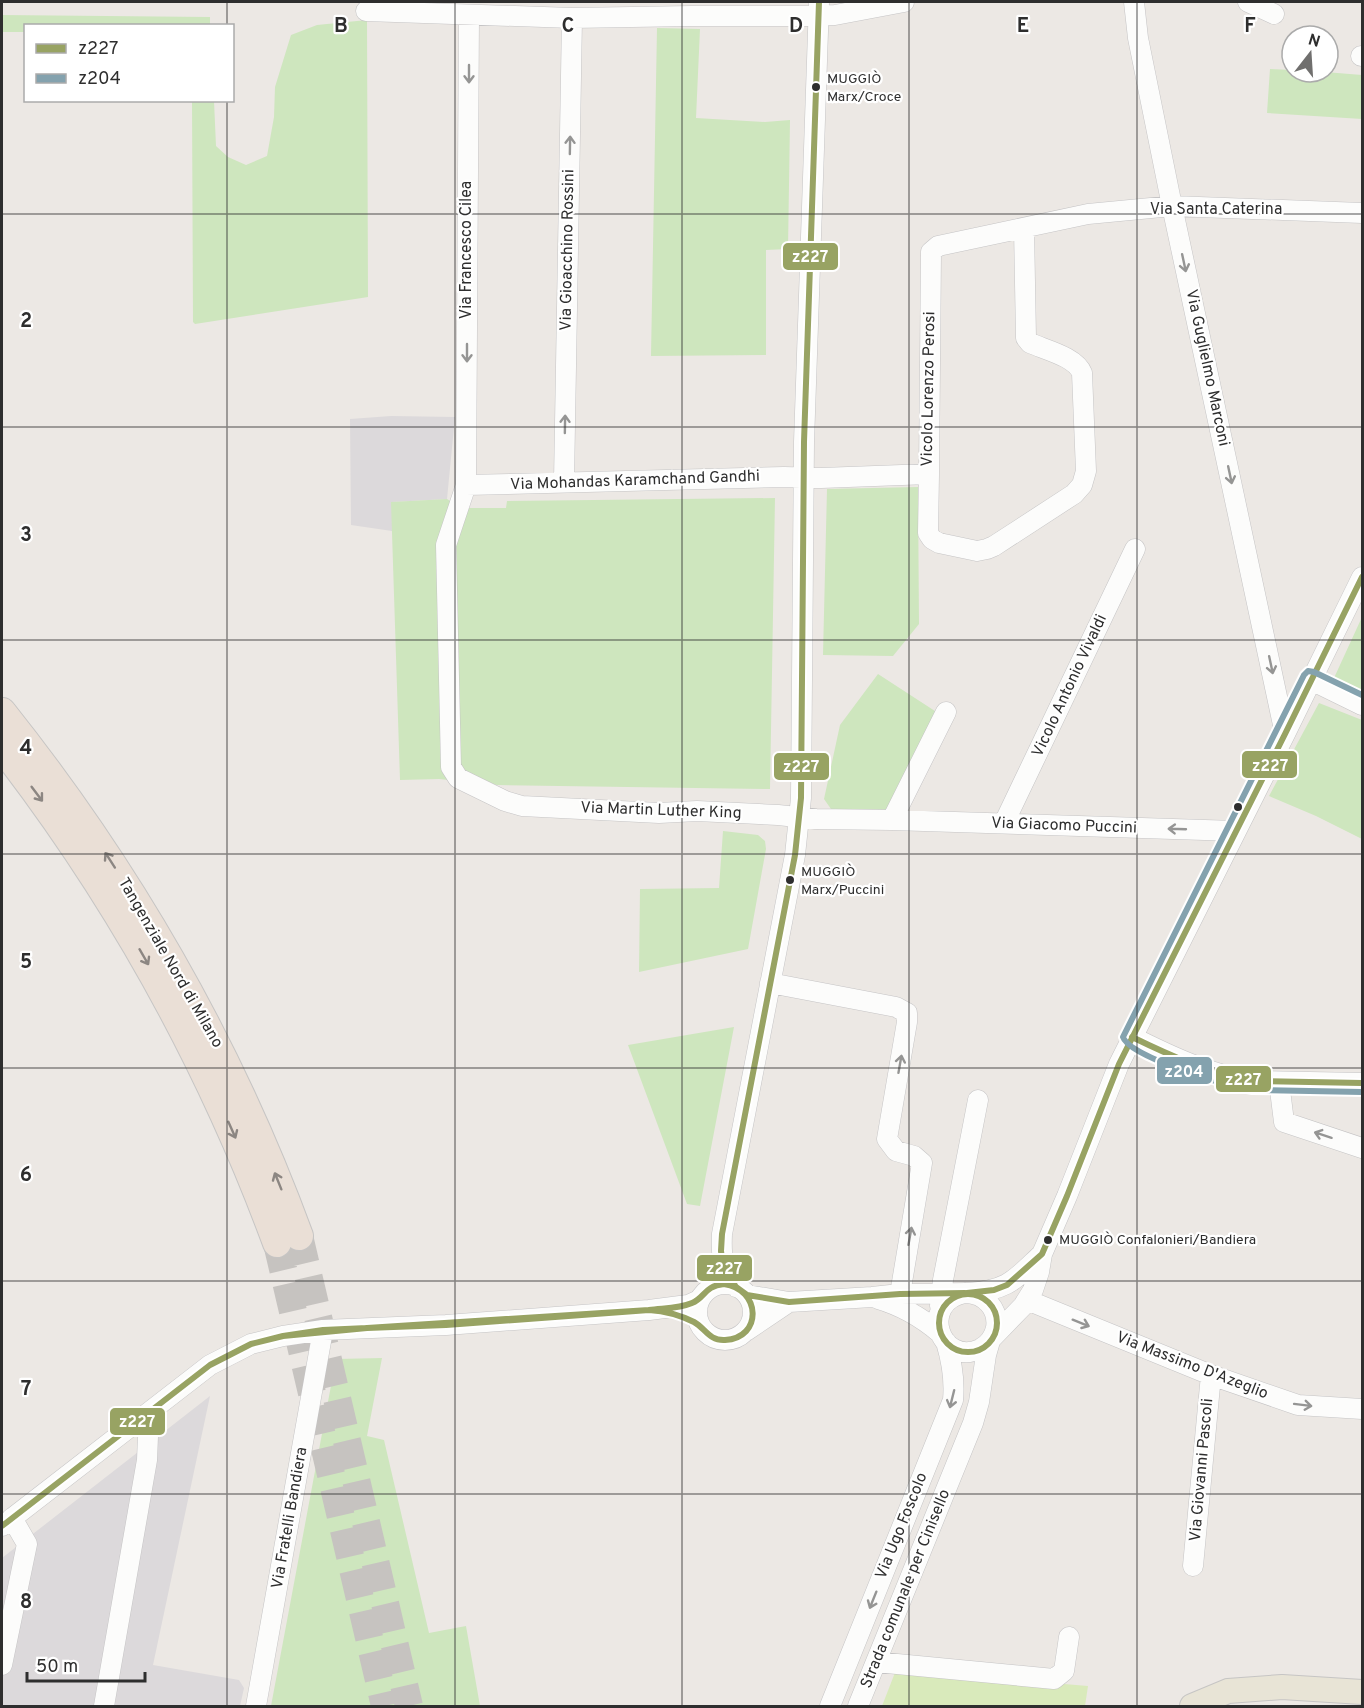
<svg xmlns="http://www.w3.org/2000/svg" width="1364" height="1708" viewBox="0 0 1364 1708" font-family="Overpass,sans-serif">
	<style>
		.industrial { fill: #dcd9db }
		.green { fill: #cee6be }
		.pitch { fill: #d9eabb }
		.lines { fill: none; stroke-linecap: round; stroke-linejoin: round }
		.highway-tunnel { stroke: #c6c3c0; stroke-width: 28; stroke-dasharray: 28 14; stroke-linecap: butt }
		.minor-casing { stroke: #c5c4c5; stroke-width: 21 }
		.major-casing { stroke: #c6c5c4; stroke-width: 26 }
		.highway-casing { stroke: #c6c5c4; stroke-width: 30 }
		.minor { stroke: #fcfcfb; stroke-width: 20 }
		.major { stroke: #e8e4d6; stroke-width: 24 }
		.highway { stroke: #eadfd6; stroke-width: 28 }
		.bus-1-casing { stroke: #fff; stroke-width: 10 }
		.bus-2-casing { stroke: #fff; stroke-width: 10 }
		.bus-1 { stroke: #98a363; stroke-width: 6 }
		.bus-2 { stroke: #84a2ae; stroke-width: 6 }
		.oneway { stroke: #959594 }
		.oneway2 { stroke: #8c8682 }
		.grid { fill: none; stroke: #2e2e2e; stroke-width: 1.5; stroke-opacity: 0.55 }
		.bus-dot { fill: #2e2e2e; stroke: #fff; stroke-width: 2 }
		.labels { text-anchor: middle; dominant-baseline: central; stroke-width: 4.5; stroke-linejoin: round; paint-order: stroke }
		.bus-label { font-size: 14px; fill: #2e2e2e; stroke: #fff; text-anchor: start }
		.street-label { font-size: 16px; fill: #2e2e2e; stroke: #fff }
		.grid-label { font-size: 20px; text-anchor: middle; font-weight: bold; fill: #2e2e2e; stroke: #fff; stroke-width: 4.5; stroke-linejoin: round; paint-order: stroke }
		.line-badge { stroke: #fff; stroke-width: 2 }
		.badge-label { font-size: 16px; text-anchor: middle; font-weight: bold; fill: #fff }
	</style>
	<rect width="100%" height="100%" fill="#ece8e4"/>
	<path class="industrial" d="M391,416L455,417L447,499L392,502V531L351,525L350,419Z
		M210,1396L153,1665L239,1680L244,1688L240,1706H2V1558Z"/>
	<path class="green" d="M2,15L210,17V25L26,26L25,32H2Z
		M367,20L368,297L195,324L193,322L192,101H214L216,146L228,157L246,165L267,156L274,117L275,87L291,35L317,25Z
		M657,28L700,29L696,118L765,122L790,120L788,249L766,250V355L651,356Z
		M1270,69L1292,70V72H1325L1362,75V119L1267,113Z
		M918,487L919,624L893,656L823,655L827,489Z
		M775,498L770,789L498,785L439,779L400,780L391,502L447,499L461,508H506L507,501Z
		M1362,617V692L1334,678Z
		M878,674L938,713L887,810L831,809L824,799L840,725Z
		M1319,703L1362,720V839L1316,816L1269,796Z
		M723,831L758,835L765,841L766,849L748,949L639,972L640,889L719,888Z
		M734,1027L700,1206L687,1204L628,1045Z
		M382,1358L367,1436L384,1440L429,1633L466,1626L480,1706H271L336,1359Z"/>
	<path class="pitch" d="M896,1670L1088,1686L1085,1706H882Z"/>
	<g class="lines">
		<path class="highway-tunnel" d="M299,1236L409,1706
			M277,1243L385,1706"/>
		<defs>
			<path id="minor" d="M1134,2L1138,38L1172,206L1285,734
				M1248,2L1274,14
				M366,11L572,18L691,16H801L835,15L904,2
				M469,15L466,485L446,545L451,767L458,778L505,801L522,806L659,813L697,811L778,815L816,819L892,820L1236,831
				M1361,56H1362
				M929,474L928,533L932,539L939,543L977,551L987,549L994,546L1074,494L1082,485L1086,471L1082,373C1076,357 1046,350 1030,343L1026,338L1024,228
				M564,482L572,18
				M466,485L784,477L821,478L929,474L931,252L938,246L1088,214L1172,206L1362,213
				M1311,680L1362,705
				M892,820L946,712
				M1004,823L1135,549
				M770,983L896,1007L907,1013V1022L887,1139L896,1151L914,1156L922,1163L900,1294
				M1132,1037C1170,1056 1210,1075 1252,1081L1362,1083
				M1279,1082L1284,1122L1362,1148
				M697 1312a28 28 0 1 1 56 0a28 28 0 1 1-56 0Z
				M736,1287C722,1268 721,1257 722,1234L795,855L801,798L804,442L819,2
				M968,1293C1009,1290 1014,1280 1042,1254
				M747,1295L789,1302L872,1297L900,1294L967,1293C985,1294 999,1309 996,1328C994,1337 988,1345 980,1349C940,1367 918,1302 965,1293
				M878,1299C902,1306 921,1317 940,1333
				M1027,1300L1211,1375L1298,1405L1362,1409
				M940,1306L943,1280L978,1100
				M746,1331L789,1302
				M991,1339L1023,1306L1033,1290L1039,1272L1042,1254L1067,1196L1119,1064L1285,734L1362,577
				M2,1526L210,1365L251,1344L283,1336L323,1330L446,1325L649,1310L688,1305L699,1300
				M1193,1566L1211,1375
				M876,1662L1054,1679L1064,1671L1069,1637
				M2,1665L27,1544L12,1518
				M104,1706L147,1460L148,1436L143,1419
				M256,1706L323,1330
				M830,1706L953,1400C955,1379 952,1362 946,1342
				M858,1706L973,1423L979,1402L986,1355L990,1341"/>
			<path id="major" d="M1192,1706L1228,1691L1282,1687L1362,1692"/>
			<path id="highway" d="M2,712C128,870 229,1045 299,1236
				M2,747C119,898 211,1064 277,1243"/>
		</defs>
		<use href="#minor" class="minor-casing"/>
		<use href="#major" class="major-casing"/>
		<use href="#highway" class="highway-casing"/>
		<use href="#minor" class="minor"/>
		<use href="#major" class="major"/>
		<use href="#highway" class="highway"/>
		<defs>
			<path id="bus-1" d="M819,2L804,442L801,798L795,855L722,1234L721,1251L723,1266L736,1287L747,1295L789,1302L900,1294L965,1293
				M1132,1037C1171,1056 1209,1073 1252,1081L1362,1083
				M724,1284C761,1289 763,1338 725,1340C709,1341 705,1328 694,1322C680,1315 664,1311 649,1310C663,1308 678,1309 692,1303C705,1298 704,1286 724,1284Z
				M967,1293L994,1290L1007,1285L1042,1254L1067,1196L1119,1064L1285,734L1362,577
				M939 1323a29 29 0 1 1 58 0a29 29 0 1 1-58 0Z
				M367,1328L649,1310
				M367,1328L446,1325L649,1310
				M283,1336L323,1330L367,1328
				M283,1336L367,1328
				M2,1526L210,1365L251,1344L283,1336"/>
			<path id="bus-2" d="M1362,1092L1252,1090C1230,1087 1129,1057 1123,1037L1304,675L1308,671L1314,672L1362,695"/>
		</defs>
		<use href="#bus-1" class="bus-1-casing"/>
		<use href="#bus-2" class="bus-2-casing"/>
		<use href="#bus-1" class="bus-1"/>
		<use href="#bus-2" class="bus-2"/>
	</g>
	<defs><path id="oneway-shaft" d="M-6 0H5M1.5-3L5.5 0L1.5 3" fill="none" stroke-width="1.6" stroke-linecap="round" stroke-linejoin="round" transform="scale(1.5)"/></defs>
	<g class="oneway">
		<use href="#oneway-shaft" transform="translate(469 74) rotate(90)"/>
		<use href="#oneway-shaft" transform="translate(570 145) rotate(-89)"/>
		<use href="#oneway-shaft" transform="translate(1184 263) rotate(78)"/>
		<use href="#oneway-shaft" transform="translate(467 353) rotate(90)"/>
		<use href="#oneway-shaft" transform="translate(565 424) rotate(-89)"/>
		<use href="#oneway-shaft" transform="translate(1230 475) rotate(78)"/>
		<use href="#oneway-shaft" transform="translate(1271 665) rotate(78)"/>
		<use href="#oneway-shaft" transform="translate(1177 829) rotate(-178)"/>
		<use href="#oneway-shaft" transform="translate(900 1064) rotate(-80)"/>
		<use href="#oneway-shaft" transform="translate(1323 1135) rotate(-162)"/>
		<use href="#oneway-shaft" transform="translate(910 1236) rotate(-80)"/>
		<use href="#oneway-shaft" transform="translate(1081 1323) rotate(22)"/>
		<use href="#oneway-shaft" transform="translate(952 1399) rotate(104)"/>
		<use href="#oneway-shaft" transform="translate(1303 1405) rotate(7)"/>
		<use href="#oneway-shaft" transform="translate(873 1600) rotate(112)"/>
	</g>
	<g class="oneway2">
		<use href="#oneway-shaft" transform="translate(37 794) rotate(53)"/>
		<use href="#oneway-shaft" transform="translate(110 860) rotate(-123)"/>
		<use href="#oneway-shaft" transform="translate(144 957) rotate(60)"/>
		<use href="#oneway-shaft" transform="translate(232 1130) rotate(66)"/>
		<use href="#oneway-shaft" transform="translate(278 1181) rotate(-112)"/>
	</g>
	<path class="grid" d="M227,2V26M455,2V1706M682,2V1706M909,2V1706M1137,2V1706M227,100V1706M2,214H1362M2,427H1362M2,640H1362M2,854H1362M2,1068H1362M2,1281H1362M2,1494H1362"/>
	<g class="bus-dot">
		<circle cx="816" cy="87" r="5"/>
		<circle cx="1238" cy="807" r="5"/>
		<circle cx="790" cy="880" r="5"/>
		<circle cx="1048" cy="1240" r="5"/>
	</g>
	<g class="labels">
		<g class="bus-label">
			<text x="827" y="79">MUGGIÒ<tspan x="827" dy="18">Marx/Croce</tspan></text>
			<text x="801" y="872">MUGGIÒ<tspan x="801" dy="18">Marx/Puccini</tspan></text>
			<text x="1059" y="1240">MUGGIÒ Confalonieri/Bandiera</text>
		</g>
		<g class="street-label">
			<text x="1216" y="210">Via Santa Caterina</text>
			<text transform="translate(467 250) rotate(-90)">Via Francesco Cilea</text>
			<text transform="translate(568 250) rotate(-89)">Via Gioacchino Rossini</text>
			<text transform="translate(1207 368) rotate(78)">Via Guglielmo Marconi</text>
			<text transform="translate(929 389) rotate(-89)">Vicolo Lorenzo Perosi</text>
			<text transform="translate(635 481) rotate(-2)">Via Mohandas Karamchand Gandhi</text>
			<text transform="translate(1070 686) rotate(-65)">Vicolo Antonio Vivaldi</text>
			<text transform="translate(661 811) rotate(2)">Via Martin Luther King</text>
			<text transform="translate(1064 826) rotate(2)">Via Giacomo Puccini</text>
			<text transform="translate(170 963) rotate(60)">Tangenziale Nord di Milano</text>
			<text transform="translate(1192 1366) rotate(21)">Via Massimo D'Azeglio</text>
			<text transform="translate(1202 1470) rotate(-85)">Via Giovanni Pascoli</text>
			<text transform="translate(290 1518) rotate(-80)">Via Fratelli Bandiera</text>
			<text transform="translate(902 1526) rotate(-68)">Via Ugo Foscolo</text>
			<text transform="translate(906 1589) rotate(-68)">Strada comunale per Cinisello</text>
		</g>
	</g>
	<g class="grid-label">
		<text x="341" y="32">B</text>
		<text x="568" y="32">C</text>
		<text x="796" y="32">D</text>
		<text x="1023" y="32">E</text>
		<text x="1250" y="32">F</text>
		<text x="26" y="327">2</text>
		<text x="26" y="541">3</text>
		<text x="26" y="754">4</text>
		<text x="26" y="968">5</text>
		<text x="26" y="1181">6</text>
		<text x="26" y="1395">7</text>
		<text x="26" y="1608">8</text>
	</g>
	<g class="line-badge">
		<rect x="782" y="242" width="57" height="29" rx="6" fill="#98a363"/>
		<rect x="1241" y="750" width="57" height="29" rx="6" fill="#98a363"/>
		<rect x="773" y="752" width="57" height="29" rx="6" fill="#98a363"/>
		<rect x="1156" y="1056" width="57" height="29" rx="6" fill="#84a2ae"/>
		<rect x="1215" y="1065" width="57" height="28" rx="6" fill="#98a363"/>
		<rect x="696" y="1254" width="57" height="28" rx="6" fill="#98a363"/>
		<rect x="109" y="1407" width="57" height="29" rx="6" fill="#98a363"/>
	</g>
	<g class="badge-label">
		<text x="810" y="262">z227</text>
		<text x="1270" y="771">z227</text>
		<text x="801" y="772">z227</text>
		<text x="1184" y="1077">z204</text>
		<text x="1243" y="1085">z227</text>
		<text x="724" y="1274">z227</text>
		<text x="137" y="1427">z227</text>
	</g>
	<rect width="1364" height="1708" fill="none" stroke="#2e2e2e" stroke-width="6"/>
	<rect x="24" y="24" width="210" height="78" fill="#ffffff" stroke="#ababab" stroke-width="1.5"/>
	<rect x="36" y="44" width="30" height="9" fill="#98a363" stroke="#ababab" stroke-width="1.5"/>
	<text x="78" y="54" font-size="18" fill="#2e2e2e">z227</text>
	<rect x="36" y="74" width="30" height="9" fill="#84a2ae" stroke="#ababab" stroke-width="1.5"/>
	<text x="78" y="84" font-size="18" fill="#2e2e2e">z204</text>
	<g transform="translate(1310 54) rotate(17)"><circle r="28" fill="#ffffff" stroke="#ababab" stroke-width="1.5"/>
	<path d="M0-4.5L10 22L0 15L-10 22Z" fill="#706f6e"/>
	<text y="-9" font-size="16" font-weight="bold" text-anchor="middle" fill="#2e2e2e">N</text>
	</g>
	<path d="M27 1672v9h118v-9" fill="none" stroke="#2e2e2e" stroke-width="3"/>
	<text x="36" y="1672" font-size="18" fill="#2e2e2e" stroke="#ffffff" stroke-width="4.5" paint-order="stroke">50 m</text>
</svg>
